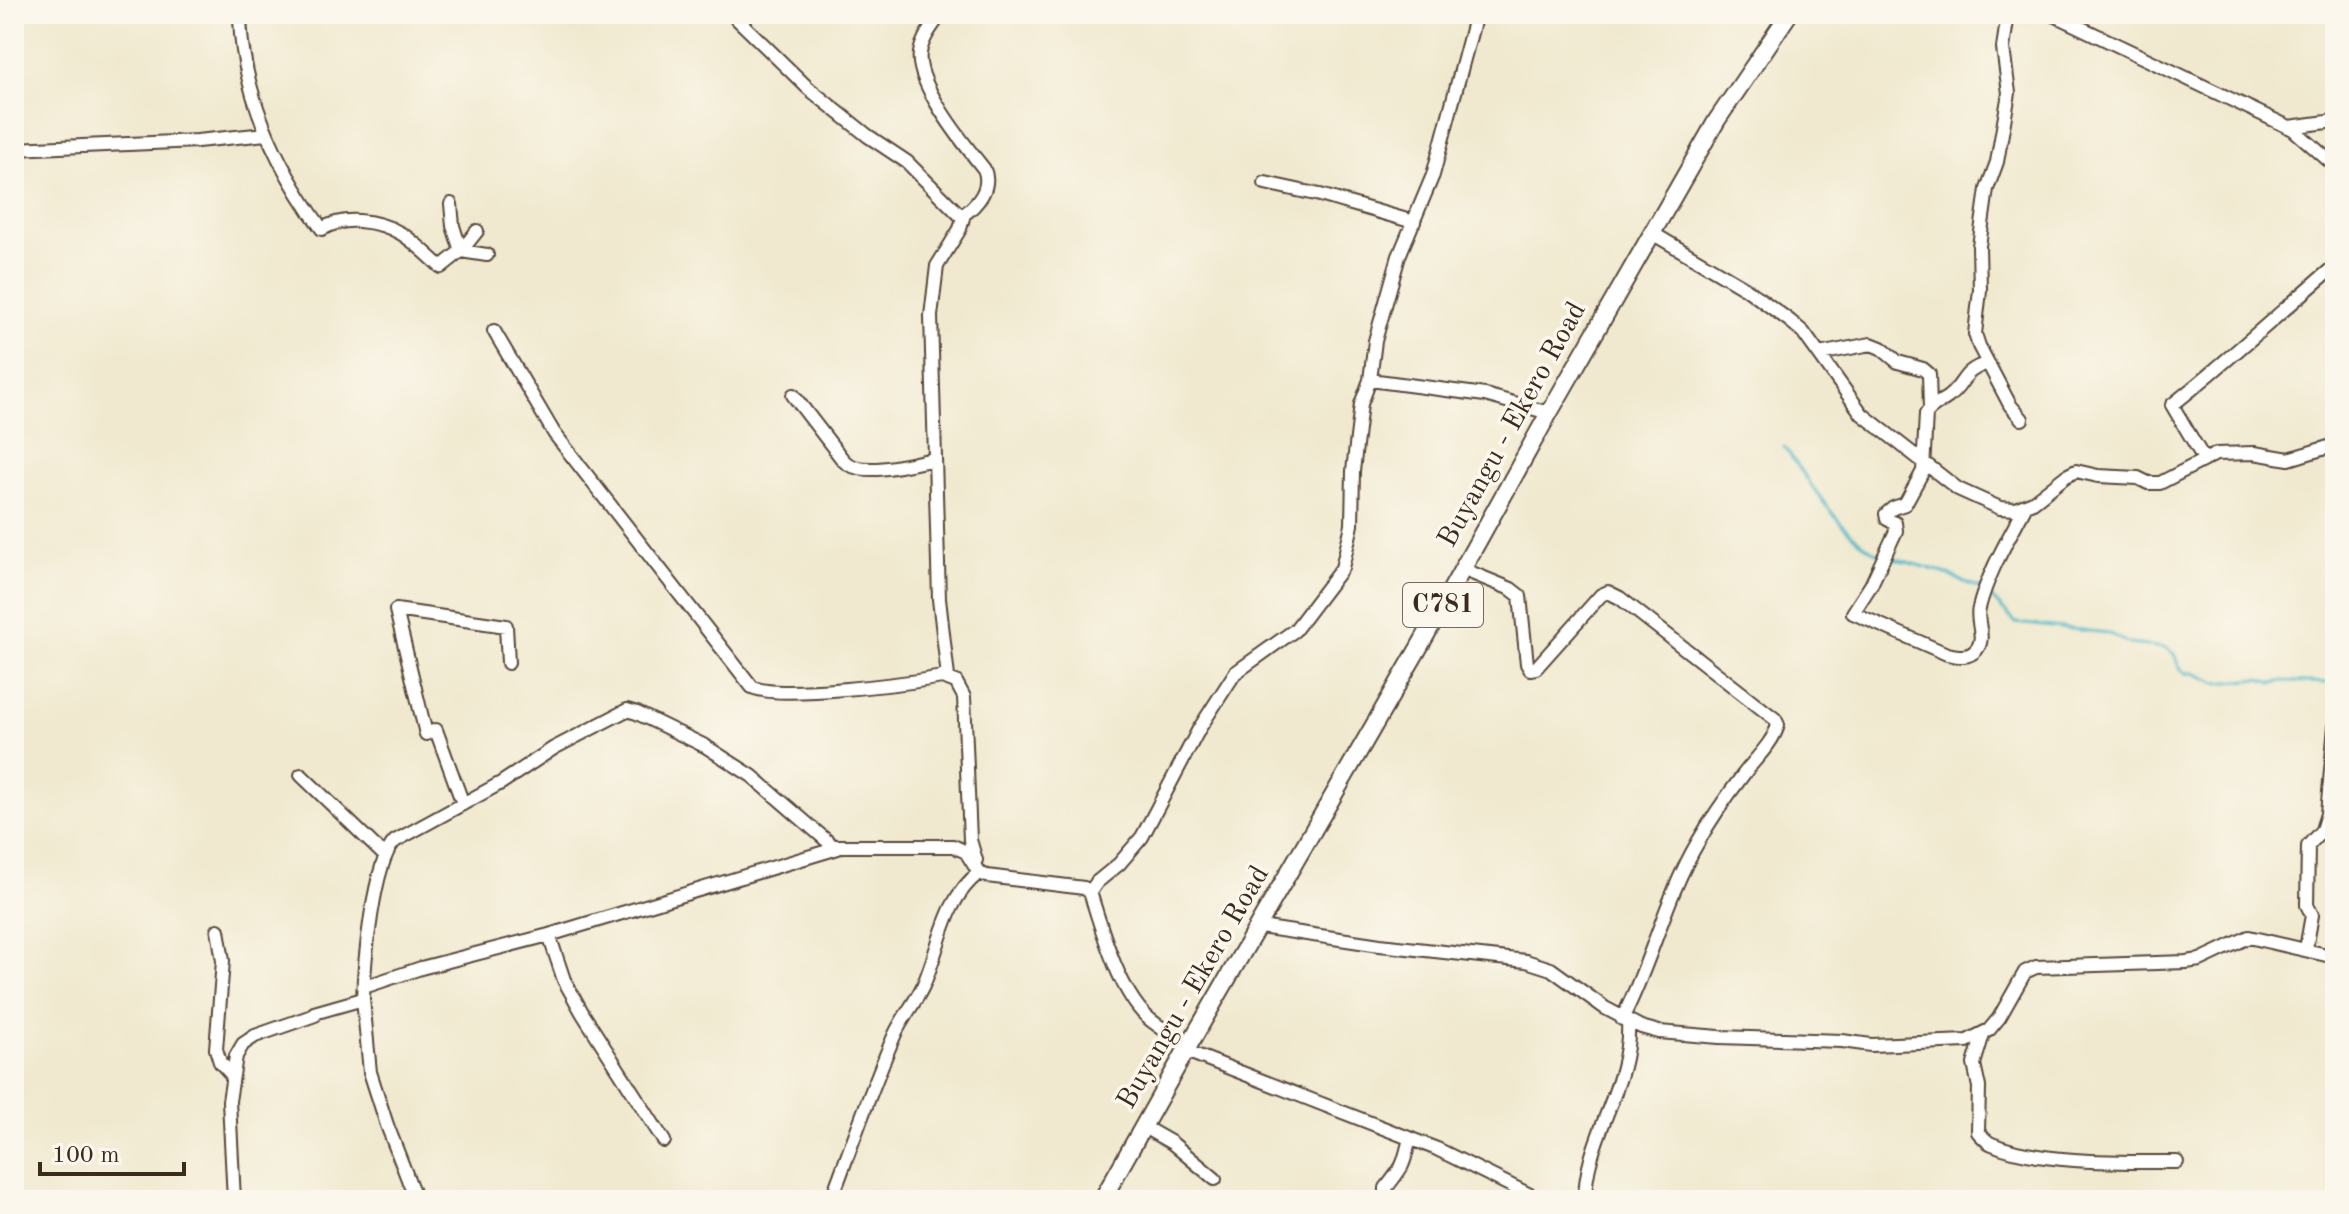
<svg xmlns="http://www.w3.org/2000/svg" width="2349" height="1214" viewBox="0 0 2349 1214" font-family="'Old Standard TT',serif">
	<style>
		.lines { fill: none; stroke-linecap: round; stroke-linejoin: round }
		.stream { stroke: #4ab5c7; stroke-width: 3 }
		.minor-casing { stroke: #564739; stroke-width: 16 }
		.major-casing { stroke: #564739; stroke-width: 20 }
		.minor { stroke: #fff; stroke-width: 12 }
		.major { stroke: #fff; stroke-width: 16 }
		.labels { text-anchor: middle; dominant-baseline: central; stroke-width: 7; stroke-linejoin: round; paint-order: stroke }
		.shield { fill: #fbf7ec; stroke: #75685c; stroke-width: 2 }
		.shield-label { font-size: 26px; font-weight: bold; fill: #3b2a1e }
		.street-label { font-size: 28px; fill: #3b2a1e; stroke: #fbf7ec }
	</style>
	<rect width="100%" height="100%" fill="#fbf7ec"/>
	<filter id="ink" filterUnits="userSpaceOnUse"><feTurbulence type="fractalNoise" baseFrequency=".0125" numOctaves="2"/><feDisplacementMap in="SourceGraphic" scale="16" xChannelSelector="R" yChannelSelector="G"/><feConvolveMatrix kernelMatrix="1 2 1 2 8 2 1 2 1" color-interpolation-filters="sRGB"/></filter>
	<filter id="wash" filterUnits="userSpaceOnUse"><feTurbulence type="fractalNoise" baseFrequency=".006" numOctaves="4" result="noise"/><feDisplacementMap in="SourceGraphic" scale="32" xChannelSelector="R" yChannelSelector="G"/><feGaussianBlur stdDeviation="1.8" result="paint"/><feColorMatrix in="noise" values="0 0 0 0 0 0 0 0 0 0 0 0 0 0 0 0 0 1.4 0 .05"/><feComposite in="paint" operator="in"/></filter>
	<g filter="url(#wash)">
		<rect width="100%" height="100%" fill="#f0e9cf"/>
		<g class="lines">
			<path class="stream" d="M1784,447C1812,483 1838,533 1879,554
				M1886,556L1939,571L1981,589
				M1987,593L2016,623L2108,633L2130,644L2166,648L2174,654L2179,667L2186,673H2194L2217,683L2260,679L2273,683L2284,681L2331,683"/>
		</g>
	</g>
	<g filter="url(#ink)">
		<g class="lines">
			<defs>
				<path id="minor" d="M732,14L808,88L868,136L907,162L963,218L960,229L937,266L931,316L939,599L948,677
					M941,14C932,26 922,39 920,53C915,84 965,145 984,169C992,188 977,205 962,216
					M2008,14L2003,48L2009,93L1997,162L1987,189L1979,246L1980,290L1975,334L1979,346L2010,405L2022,419
					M2052,14L2293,129L2335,166
					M240,19C243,96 277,167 322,229C334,222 346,220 359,221C398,224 413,241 441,267L461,251L477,231
					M2289,127L2335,121
					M14,149L197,141L266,134
					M1265,183L1320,195L1414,222
					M451,204L453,226L461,251
					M1652,233L1745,288L1790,321L1803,332L1862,414L1958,489L2000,508L2015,509L2033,502L2066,476L2076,471L2098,476L2138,478L2148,483H2160L2216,454L2254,453L2289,459L2335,445
					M461,251L487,255
					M494,331L554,433L752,687C777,700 909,683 942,677L956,682L964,697L970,840L976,860
					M1819,354L1871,344L1881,348L1898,362L1923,369L1929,374L1930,408
					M1988,363C1960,372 1967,382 1948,397C1940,403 1932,405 1926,414L1923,471L1905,504L1893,508L1886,514L1887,519L1895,523L1896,531L1871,585L1853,613L1947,654C1957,656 1968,659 1976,650C1987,638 1975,622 1979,608C1988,572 2009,538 2026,505
					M1370,380L1485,395L1549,413
					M793,395L843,460C860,479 911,463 935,459
					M2204,459L2172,405C2228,361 2280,312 2335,266
					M1462,569L1511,589L1520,596L1527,664L1530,669L1536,668L1601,595L1608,592L1620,598L1775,719L1778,725C1773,743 1754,760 1743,775C1727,796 1711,819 1698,842C1665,898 1652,961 1622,1019
					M2334,687L2335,690
					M301,775L384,855
					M463,804L436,730L426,734L396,610L506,626L508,663
					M1090,892L1097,882L1119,864L1142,837L1199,729L1235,673L1295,630L1342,568L1352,525L1353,471L1361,404L1370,380L1375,341L1399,256L1433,175L1476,14
					M1260,927L1380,945L1526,961L1551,969L1605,1008L1641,1027L1659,1032L1719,1037L1842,1041L1871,1045L1967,1041L1989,1030L1999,1018L2025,972L2036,967L2186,962L2200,960L2249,937L2335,957
					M218,930L223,961L216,1049L220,1062L231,1074
					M549,935L838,848
					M2306,949L2312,915L2307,905L2308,846L2322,830L2327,814L2335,726
					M364,987L421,968L549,935L564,980L583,1014L664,1141
					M363,999L370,1072L387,1125L416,1200
					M1983,1034L1974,1064L1979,1087L1978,1132C1983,1137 1986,1142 1992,1144C2038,1164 2125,1162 2177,1162
					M1186,1051L1437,1149L1540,1200
					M1144,1127L1172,1143L1215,1179
					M234,1200L229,1101L236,1056L243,1044L255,1036L315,1015L314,1013L363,999C364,966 373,862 395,841L501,783L554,748L627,710L637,713L705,746L752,776L833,846H953L966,852L979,873L987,876L1084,888L1090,892C1102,930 1118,989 1147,1017C1159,1028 1175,1036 1189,1045
					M831,1200C852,1145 871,1088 895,1034C903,1017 915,1003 923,986C940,948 944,899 979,873
					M1386,1200V1188C1404,1165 1403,1167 1410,1138
					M1585,1200C1585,1137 1632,1085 1628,1021"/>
				<path id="major" d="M1102,1200L1189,1045L1421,644L1549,413L1717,120L1789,14"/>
			</defs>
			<use href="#minor" class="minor-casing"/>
			<use href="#major" class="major-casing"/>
			<use href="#minor" class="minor"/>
			<use href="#major" class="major"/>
		</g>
	</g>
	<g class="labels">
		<rect class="shield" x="1403" y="583" width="80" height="44" rx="6"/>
		<g class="shield-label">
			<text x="1443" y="605">C781</text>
		</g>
		<g class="street-label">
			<text transform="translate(1513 425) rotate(-61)">Buyangu - Ekero Road</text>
			<text transform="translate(1194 988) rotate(-60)">Buyangu - Ekero Road</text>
		</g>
	</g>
	<rect width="2349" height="1214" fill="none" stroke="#fbf7ec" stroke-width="48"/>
	<path d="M40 1162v12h144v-12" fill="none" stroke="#3b2a1e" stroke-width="4"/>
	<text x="52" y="1162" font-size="24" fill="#3b2a1e" stroke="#fbf7ec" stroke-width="6" paint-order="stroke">100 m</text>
</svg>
